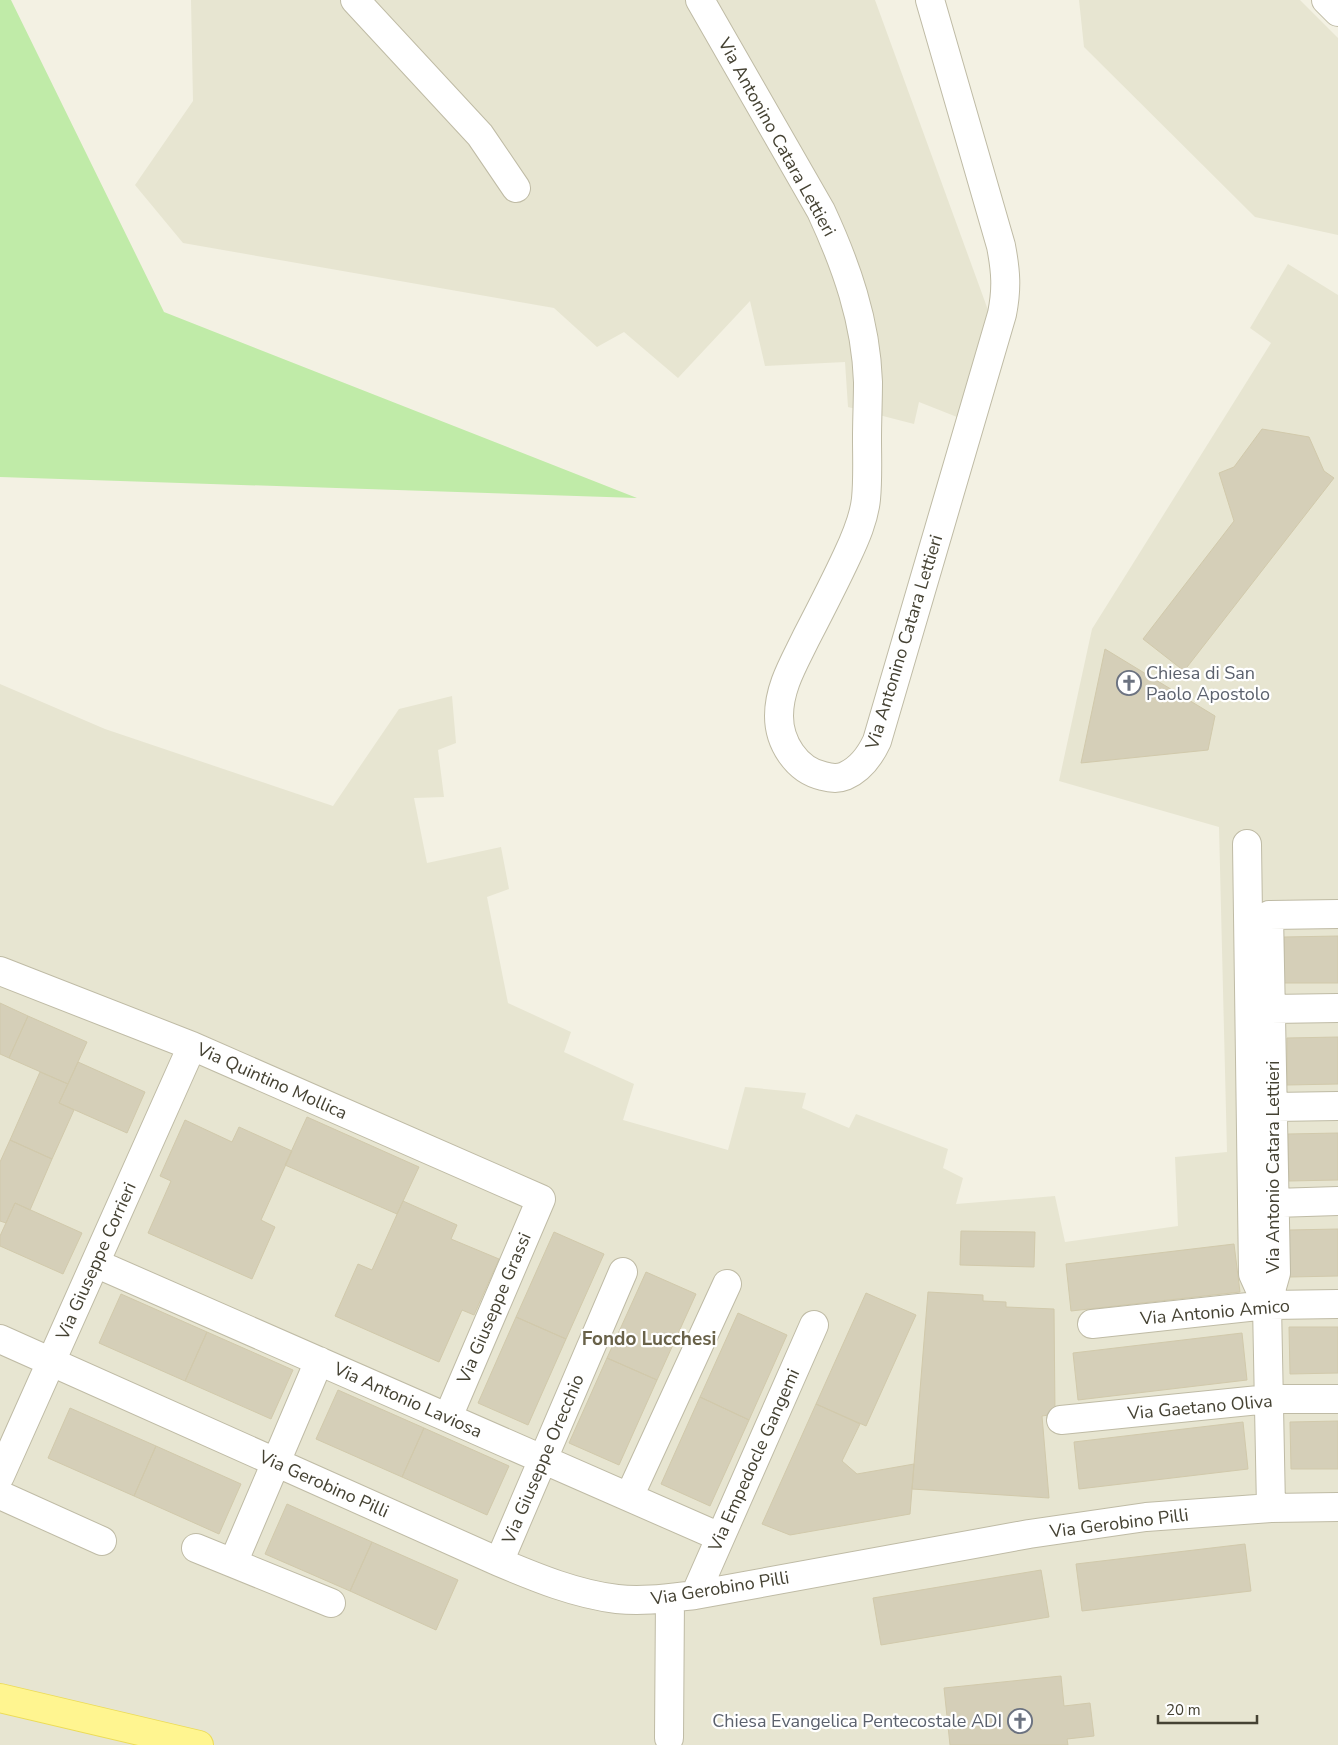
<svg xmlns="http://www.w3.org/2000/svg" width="1338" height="1745" viewBox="0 0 1338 1745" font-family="'Nunito Sans',sans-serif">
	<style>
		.residential { fill: #e7e5d1 }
		.green { fill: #c0eba8 }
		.building { fill: #d5cfb8; stroke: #d1c9ab }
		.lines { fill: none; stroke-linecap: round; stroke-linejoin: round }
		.minor-casing { stroke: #bfbba5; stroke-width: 30 }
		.major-casing { stroke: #ecdc58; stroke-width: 30 }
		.minor { stroke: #fff; stroke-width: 28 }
		.major { stroke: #fff590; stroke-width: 28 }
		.labels { text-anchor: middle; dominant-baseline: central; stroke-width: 4.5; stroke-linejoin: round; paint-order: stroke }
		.street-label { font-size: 18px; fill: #454233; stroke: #fff }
		.worship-label { font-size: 18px; fill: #5b616d; stroke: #fff; text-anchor: start }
		.neighbourhood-label { font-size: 19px; font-weight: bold; fill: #696249; stroke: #fff }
	</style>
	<rect width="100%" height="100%" fill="#f3f1e3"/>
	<path class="residential" d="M191,0H875L988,310L957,417L919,402L914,424L848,407L845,362L765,366L750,301L678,378L624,332L597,347L554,308L183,243L135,185L193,101Z
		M1079,0H1300L1338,38V235L1255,217L1084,47Z
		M1288,264L1338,295V1745H0V684L105,729L333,806L399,709L452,696L456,743L438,750L444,797L414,798L427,863L501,847L509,889L487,897L508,1003L571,1032L564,1052L634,1084L623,1120L728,1150L745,1087L806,1093L802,1108L849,1128L856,1114L948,1149L943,1168L963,1178L956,1204L1055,1196L1065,1242L1178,1226L1175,1157L1227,1152L1219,827L1059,781L1092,629L1271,343L1250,328Z"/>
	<path class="green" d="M0,0H11L164,312L637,498L0,477Z"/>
	<path class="building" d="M1262,429L1309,437L1324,471L1334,478L1184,671L1143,639L1234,521L1219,473L1234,467Z
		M1105,649L1215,716L1208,750L1081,763Z
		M1338,936V983H1284V937Z
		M0,1003L28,1016L9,1058L0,1054Z
		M28,1016L87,1042L68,1084L9,1058Z
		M1338,1037V1084L1287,1085V1038Z
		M78,1062L145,1092L127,1133L59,1103Z
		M40,1072L68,1084L59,1103L74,1110L52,1159L10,1140Z
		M307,1117L419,1167L397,1214L285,1165Z
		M185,1120L232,1142L239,1127L292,1151L261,1220L275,1227L252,1279L148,1233L171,1181L160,1176Z
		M1338,1133V1180L1289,1181L1288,1134Z
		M10,1140L52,1159L30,1210L15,1203L6,1223L0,1221V1162Z
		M403,1201L457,1225L451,1239L499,1259L474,1315L462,1310L439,1362L335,1316L358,1264L372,1270Z
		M15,1203L82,1233L63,1274L0,1246V1236Z
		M1338,1229V1276L1290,1277L1289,1230Z
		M961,1231L1035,1232L1034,1267L960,1265Z
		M554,1232L604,1254L566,1339L516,1317Z
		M1234,1244L1240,1292L1071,1311L1066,1264Z
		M646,1272L696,1294L657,1380L607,1358Z
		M928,1292L983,1295V1301L1006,1302V1307L1054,1309L1055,1414L1042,1416L1049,1498L912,1489Z
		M866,1293L916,1315L866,1426L816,1404Z
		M121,1294L207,1332L185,1381L99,1343Z
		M738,1313L787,1335L749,1420L700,1397Z
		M516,1317L566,1339L528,1425L478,1403Z
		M1289,1327H1338V1373L1290,1374Z
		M207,1332L293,1370L271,1419L185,1381Z
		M1242,1333L1247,1380L1078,1400L1073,1353Z
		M607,1358L657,1380L619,1465L569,1443Z
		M338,1390L424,1428L402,1477L316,1439Z
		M700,1397L749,1420L710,1506L661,1484Z
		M816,1404L860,1424L842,1461L857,1474L914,1464L910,1514L790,1535L762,1524Z
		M70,1408L156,1446L134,1496L48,1458Z
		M1338,1421V1469H1291L1290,1422Z
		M1243,1422L1248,1469L1079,1489L1074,1442Z
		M424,1428L509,1466L487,1515L402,1477Z
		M156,1446L241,1484L219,1534L134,1496Z
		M287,1504L372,1542L350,1591L265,1554Z
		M372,1542L458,1580L436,1630L350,1591Z
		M1245,1544L1251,1591L1082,1611L1076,1564Z
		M1041,1570L1049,1617L881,1645L873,1598Z
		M1061,1676L1064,1706L1090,1703L1094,1736L1067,1739L1068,1745H950L944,1688Z"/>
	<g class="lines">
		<defs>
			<path id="minor" d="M355,0L480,135L516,188
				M700,0L821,211C846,265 866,321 868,382C868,400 867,420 867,438C867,458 868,479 866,499C864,519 855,539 847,556C834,584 820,611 806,638C794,663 779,687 779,716C779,742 796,770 823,776C830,778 838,779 845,776C861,769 870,756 877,741L1002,314C1007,289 1006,272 1001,246L930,0
				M1326,0L1338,12
				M1247,844L1253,1274L1267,1305
				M0,971L192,1046L541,1199L448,1417
				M1271,1009L1338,1008
				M1273,1107L1338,1106
				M1275,1203L1338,1201
				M95,1263L720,1537
				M1092,1324L1267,1305L1338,1304
				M0,1339L499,1562C537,1578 576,1594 617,1599C643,1602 669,1598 695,1595L1029,1534L1146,1517L1271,1508L1338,1507
				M1061,1420L1269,1399H1338
				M0,1476L192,1046
				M0,1495L102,1541
				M629,1497L727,1284
				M1271,1508L1267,1305L1276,1273L1269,915L1338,914
				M196,1548L331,1603
				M499,1562L623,1272
				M233,1563L319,1361
				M695,1595L814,1325
				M669,1738L670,1598"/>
			<path id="major" d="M0,1698L199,1745"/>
		</defs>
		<use href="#minor" class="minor-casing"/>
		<use href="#major" class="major-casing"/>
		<use href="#minor" class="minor"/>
		<use href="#major" class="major"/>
	</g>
	<defs>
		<symbol id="church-ring" viewBox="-11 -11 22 22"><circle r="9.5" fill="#fff" stroke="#6b7280" stroke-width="1.5"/><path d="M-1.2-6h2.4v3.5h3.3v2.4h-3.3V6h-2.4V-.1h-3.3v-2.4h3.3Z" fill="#6b7280"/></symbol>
	</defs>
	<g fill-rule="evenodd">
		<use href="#church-ring" x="1115" y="669" width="28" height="28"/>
		<use href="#church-ring" x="1006" y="1707" width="28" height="28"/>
	</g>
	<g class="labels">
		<g class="street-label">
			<text transform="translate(777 137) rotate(61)">Via Antonino Catara Lettieri</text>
			<text transform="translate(904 642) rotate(-73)">Via Antonino Catara Lettieri</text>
			<text transform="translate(272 1081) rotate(24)">Via Quintino Mollica</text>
			<text transform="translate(1273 1167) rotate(-90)">Via Antonio Catara Lettieri</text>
			<text transform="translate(96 1261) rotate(-66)">Via Giuseppe Corrieri</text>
			<text transform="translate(494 1308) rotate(-67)">Via Giuseppe Grassi</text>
			<text transform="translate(1215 1312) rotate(-5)">Via Antonio Amico</text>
			<text transform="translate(408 1400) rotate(24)">Via Antonio Laviosa</text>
			<text transform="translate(1200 1407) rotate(-5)">Via Gaetano Oliva</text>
			<text transform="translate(543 1459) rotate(-67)">Via Giuseppe Orecchio</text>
			<text transform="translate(754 1460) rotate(-66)">Via Empedocle Gangemi</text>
			<text transform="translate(324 1484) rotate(24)">Via Gerobino Pilli</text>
			<text transform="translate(1119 1523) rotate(-7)">Via Gerobino Pilli</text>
			<text transform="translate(720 1588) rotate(-9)">Via Gerobino Pilli</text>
		</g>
		<g class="worship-label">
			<text x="1146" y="673">Chiesa di San<tspan x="1146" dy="21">Paolo Apostolo</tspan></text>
			<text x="1002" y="1721" text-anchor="end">Chiesa Evangelica Pentecostale ADI</text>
		</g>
		<g class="neighbourhood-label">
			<text x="649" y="1339">Fondo Lucchesi</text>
		</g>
	</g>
	<path d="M1158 1715v8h99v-8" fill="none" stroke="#454233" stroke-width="2.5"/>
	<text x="1166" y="1715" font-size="15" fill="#454233" stroke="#ffffff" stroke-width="4" paint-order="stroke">20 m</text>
</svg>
